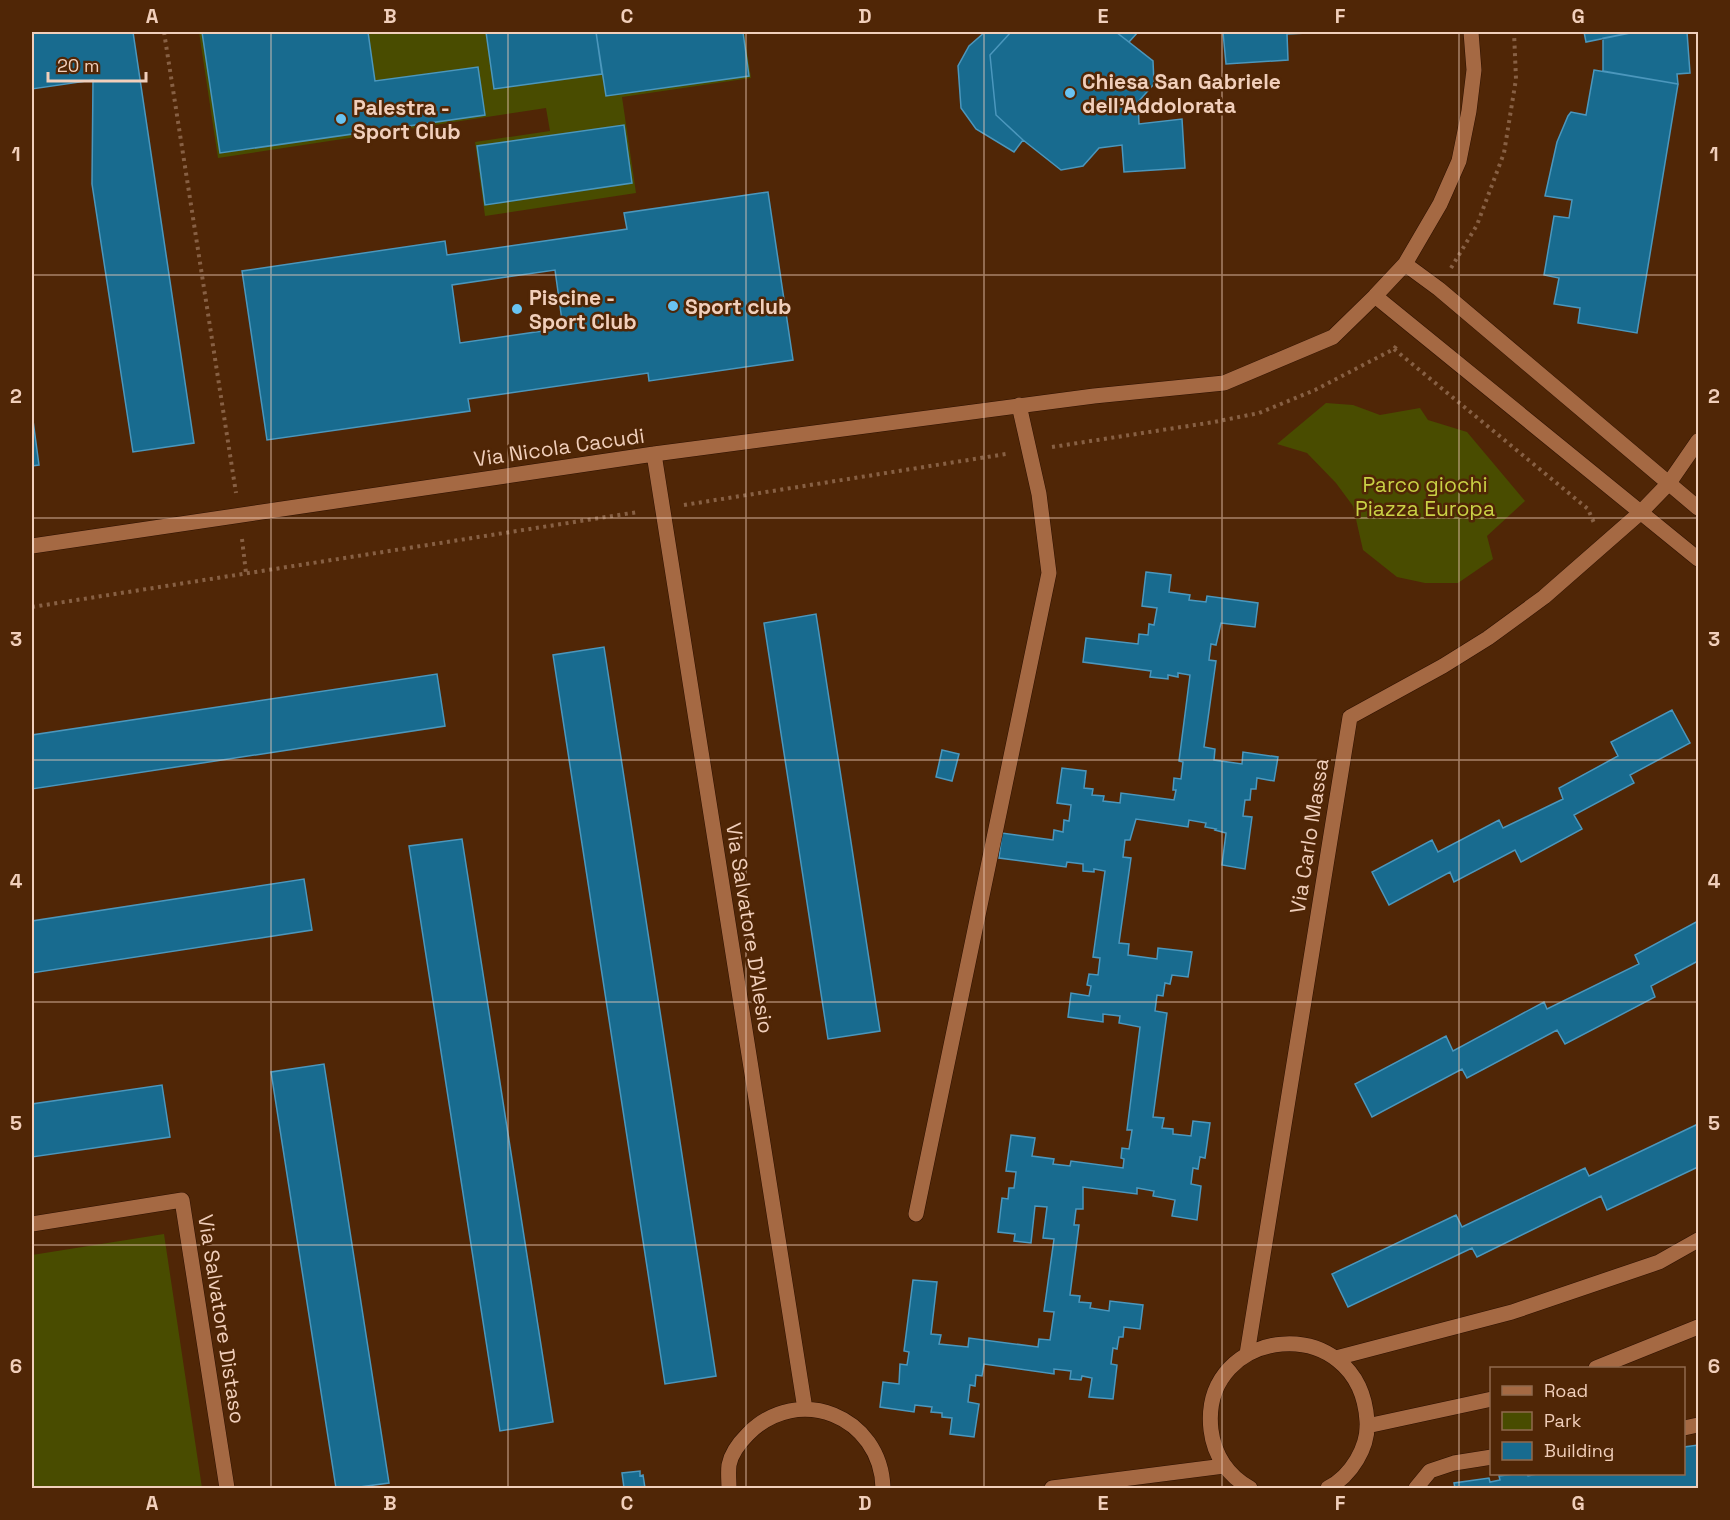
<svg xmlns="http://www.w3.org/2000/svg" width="1730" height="1520" viewBox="0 0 1730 1520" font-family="'Space Grotesk',sans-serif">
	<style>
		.green { fill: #494c00 }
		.building { fill: #186b8f; stroke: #4b97bd; stroke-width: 1.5; fill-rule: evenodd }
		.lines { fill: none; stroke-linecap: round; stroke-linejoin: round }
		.minor-casing { stroke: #2e1100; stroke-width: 16 }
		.path { stroke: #876044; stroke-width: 4; stroke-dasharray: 3 4.5; stroke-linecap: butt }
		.minor { stroke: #a56943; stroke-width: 15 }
		.grid { fill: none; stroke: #f1cfbb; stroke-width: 1.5; stroke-opacity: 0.55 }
		.poi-dot { fill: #69c3f1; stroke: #502606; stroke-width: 2 }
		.labels { text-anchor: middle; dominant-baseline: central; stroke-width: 5; stroke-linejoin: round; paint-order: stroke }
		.poi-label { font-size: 21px; font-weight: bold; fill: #f1cfbb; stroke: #502606; text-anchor: start }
		.street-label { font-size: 21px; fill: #f1cfbb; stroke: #502606 }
		.park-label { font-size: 21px; fill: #c9d145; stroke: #502606 }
		.neatline { fill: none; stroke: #f1cfbb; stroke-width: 2 }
		.grid-label { font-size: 20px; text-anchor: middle; font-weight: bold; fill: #f1cfbb }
	</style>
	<rect width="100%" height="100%" fill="#502606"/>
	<path class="green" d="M199,32H744L751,78L622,97L636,193L485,216L475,142L550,131L546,108L218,158Z
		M1326,403L1353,405L1380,415L1420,408L1428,420L1467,432L1525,501L1487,536L1493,559L1458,583H1425L1397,577L1363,550L1353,506L1336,483L1307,453L1277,444Z
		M164,1234L202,1488H32V1255Z"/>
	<path class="building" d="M32,32H133L194,443L133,452L92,184L93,80L32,89Z
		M202,32H368L375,81L478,67L485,115L220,153Z
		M486,32H596L602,74L494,89Z
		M596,32H743L749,76L606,96Z
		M985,32H1011L990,55L996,115L1023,140L1014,152L976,129L961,108L958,66L969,46Z
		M1011,32H1116L1153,61L1154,84L1138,102L1139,124L1182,119L1185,168L1124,172L1122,145L1099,148L1083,166L1061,170L1023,140L996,115L990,55Z
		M1116,32H1138L1129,42Z
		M1223,32H1328L1287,34L1288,60L1226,64Z
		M1584,32H1635L1586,42Z
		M1635,32H1687L1690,73L1677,74L1678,84L1603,71V38Z
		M1594,70L1678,84L1637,333L1578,323L1580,308L1554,304L1559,278L1544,275L1554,216L1569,218L1572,200L1545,196L1557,142L1568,116L1571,112L1586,115Z
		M624,125L632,183L485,205L477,146Z
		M768,192L793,360L649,381L648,373L468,399L470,411L267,440L242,271L445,241L447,255L627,229L624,213ZM555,270L563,328L460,343L452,285Z
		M32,413L39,465L32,466Z
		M1146,572L1171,575L1169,592L1190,595L1189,600L1206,602L1207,596L1258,603L1255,627L1221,623L1216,645L1211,644L1209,660L1216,661L1204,747L1215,749L1214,760L1242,764L1243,752L1278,757L1274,781L1257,778L1256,789H1251L1250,800H1245L1243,816L1252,817L1245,869L1222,865L1226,833L1215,830L1216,829L1205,827L1206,823L1189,820L1188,827L1136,819L1130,840H1125L1123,857L1131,858L1119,943L1129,944L1128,955L1157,959L1158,948L1192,952L1188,977L1172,975L1170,984L1165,983L1163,996L1157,995L1155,1011L1167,1013L1153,1117L1164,1118L1162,1128L1173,1129V1134L1191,1136L1193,1121L1210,1123L1205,1158L1200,1157L1198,1169L1193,1168L1191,1184L1201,1186L1197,1220L1172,1216L1175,1200L1153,1196L1154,1191L1137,1188V1194L1083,1187V1209H1076L1074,1225H1079L1070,1295L1080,1296L1079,1302L1091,1303L1090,1308L1109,1311L1110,1301L1143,1305L1140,1329L1124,1327L1123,1337H1119L1117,1349L1113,1348L1111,1364L1117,1365L1113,1399L1089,1397L1092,1378L1082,1376L1081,1380L1070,1379L1071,1371L1054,1369V1374L984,1364L982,1376L976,1375L975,1386L970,1385L968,1402L979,1404L974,1437L950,1434L952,1418L942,1417V1413L931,1412L932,1407L915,1405L914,1412L880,1407L883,1382L899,1384L900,1364L907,1365L909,1352L904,1351L913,1280L937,1282L931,1334L941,1335L939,1344L968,1347L969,1338L1038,1347L1039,1339L1050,1340L1054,1312L1044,1311L1054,1239L1043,1238L1047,1207L1035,1206L1031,1243L1014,1241L1015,1234L998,1232L1002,1198L1008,1199L1009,1188H1014L1016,1172L1006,1171L1011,1135L1035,1138L1032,1156L1054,1159L1053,1164L1070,1166L1071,1161L1123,1168L1124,1159L1121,1158L1122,1148L1129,1149L1132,1130H1127L1140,1027L1119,1023L1120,1016L1103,1014V1022L1068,1017L1071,993L1089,996L1091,986L1087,985L1089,974L1098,975L1100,958L1093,957L1105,871L1094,869V872L1083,871V864L1067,862L1066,867L999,858L1002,833L1053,840L1054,830L1063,832L1064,820L1069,821L1071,805L1057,803L1062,768L1086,771L1084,788L1093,789L1092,795L1104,796L1103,801L1120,803L1121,793L1174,800L1176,790H1173L1174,778L1181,779L1183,762L1179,761L1190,675L1178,673V677L1168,675V679L1150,677L1151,671L1083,662L1086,638L1138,644L1139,634L1148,635L1149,624L1154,625L1157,608L1142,606Z
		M816,614L880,1031L828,1039L764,623Z
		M604,647L716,1376L665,1384L553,655Z
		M437,674L445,726L32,789V735Z
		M1672,710L1690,743L1630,775L1634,783L1574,815L1582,829L1521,862L1515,850L1454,882L1450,872L1389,905L1372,872L1432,840L1438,852L1499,820L1503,828L1563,799L1559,788L1618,756L1611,742Z
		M942,750L959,754L952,781L936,777Z
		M462,839L553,1422L500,1431L409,846Z
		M304,879L312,930L32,973V921Z
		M1698,921V961L1651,986L1655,997L1565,1044L1557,1030L1467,1078L1462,1069L1372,1117L1355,1084L1446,1036L1453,1051L1544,1002L1547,1009L1639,964L1635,955Z
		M324,1064L389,1483L352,1488H336L271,1072Z
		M162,1085L170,1137L32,1157V1104Z
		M1698,1124V1167L1607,1210L1601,1196L1477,1257L1472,1248L1348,1307L1332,1274L1456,1215L1462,1227L1585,1168L1589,1176Z
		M1698,1445V1488H1455L1454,1483L1489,1478L1490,1482L1500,1480L1499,1476L1514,1474H1527L1528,1476L1537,1474H1684V1447Z
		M640,1471V1476L643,1475L645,1488H624L622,1473Z"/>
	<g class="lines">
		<defs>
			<path id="minor" d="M1405,264L1439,289L1698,508
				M1375,296L1698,559
				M654,454L805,1409
				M32,546L654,454L1094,396L1224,383L1333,337L1375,296L1405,264L1440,204L1459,161L1469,111L1474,70L1471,32
				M916,1214L1049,573L1039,494L1019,405
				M32,1224L182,1200L227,1488
				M1247,1354L1350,717L1443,666L1488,638L1544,597L1641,512L1669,483L1698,441
				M1336,1358L1512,1312L1659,1262L1698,1240
				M1596,1368L1698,1327
				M1367,1426L1492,1399
				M1684,1428L1698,1425
				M729,1488C729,1481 728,1473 729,1465C731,1454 740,1442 748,1434C798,1383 881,1416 883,1488
				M1052,1488L1224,1466
				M1250,1488C1228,1476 1214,1455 1211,1430C1199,1325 1360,1309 1367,1421C1369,1447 1351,1476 1328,1488
				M1416,1488L1430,1471L1454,1463L1492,1457"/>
		</defs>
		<use href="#minor" class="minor-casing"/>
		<path class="path" d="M164,32L236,493
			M1451,268L1477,225L1504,153L1516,79L1514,32
			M1394,349L1588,509L1594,523
			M1052,447L1214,422L1259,413L1315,390L1394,349L1397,345
			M684,505L1006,454
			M242,539L246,573
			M32,607L638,512"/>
		<use href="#minor" class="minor"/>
	</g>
	<path class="grid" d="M271,32V1488M508,32V1488M746,32V1488M984,32V1488M1222,32V1488M1459,32V1488M32,275H1698M32,518H1698M32,760H1698M32,1002H1698M32,1245H1698"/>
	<g class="poi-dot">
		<circle cx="1070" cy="93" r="6"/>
		<circle cx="341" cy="119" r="6"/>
		<circle cx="673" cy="306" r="6"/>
		<circle cx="517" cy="309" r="6"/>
	</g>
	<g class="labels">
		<g class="poi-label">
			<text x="1082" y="81">Chiesa San Gabriele<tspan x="1082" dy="24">dell'Addolorata</tspan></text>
			<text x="353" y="107">Palestra -<tspan x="353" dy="24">Sport Club</tspan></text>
			<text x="529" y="297">Piscine -<tspan x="529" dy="24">Sport Club</tspan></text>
			<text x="685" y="306">Sport club</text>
		</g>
		<g class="street-label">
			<text transform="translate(559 447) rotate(-8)">Via Nicola Cacudi</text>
			<text transform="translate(1309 836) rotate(-81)">Via Carlo Massa</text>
			<text transform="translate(750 928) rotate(81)">Via Salvatore D'Alesio</text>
			<text transform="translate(222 1319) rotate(81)">Via Salvatore Distaso</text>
		</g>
		<g class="park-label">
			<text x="1425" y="484">Parco giochi<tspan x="1425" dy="24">Piazza Europa</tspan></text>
		</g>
	</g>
	<rect width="1730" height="1520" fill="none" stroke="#502606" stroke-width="66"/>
	<rect x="1490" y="1367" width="195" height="108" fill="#502606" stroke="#906a4e" stroke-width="1.5"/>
	<rect x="1502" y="1386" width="30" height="9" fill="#a56943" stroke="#906a4e" stroke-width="1.5"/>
	<text x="1544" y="1397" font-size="18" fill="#f1cfbb">Road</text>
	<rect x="1502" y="1412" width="30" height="18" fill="#494c00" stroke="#906a4e" stroke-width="1.5"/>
	<text x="1544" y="1427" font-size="18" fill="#f1cfbb">Park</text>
	<rect x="1502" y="1442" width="30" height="18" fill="#186b8f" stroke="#906a4e" stroke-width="1.5"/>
	<text x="1544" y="1457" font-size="18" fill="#f1cfbb">Building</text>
	<path d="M48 72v9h98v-9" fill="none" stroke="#f1cfbb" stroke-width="3"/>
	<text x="57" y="72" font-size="18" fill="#f1cfbb" stroke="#502606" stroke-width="4.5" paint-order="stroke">20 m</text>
	<rect x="33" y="33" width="1664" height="1454" class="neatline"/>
	<g class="grid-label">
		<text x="152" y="23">A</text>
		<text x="390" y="23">B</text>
		<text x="627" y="23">C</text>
		<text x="865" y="23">D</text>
		<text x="1103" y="23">E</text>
		<text x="1340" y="23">F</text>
		<text x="1578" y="23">G</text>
		<text x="16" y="161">1</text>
		<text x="1714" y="161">1</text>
		<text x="16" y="403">2</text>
		<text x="1714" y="403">2</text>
		<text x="16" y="646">3</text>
		<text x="1714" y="646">3</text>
		<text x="16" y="888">4</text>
		<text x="1714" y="888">4</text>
		<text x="16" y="1130">5</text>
		<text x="1714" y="1130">5</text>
		<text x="16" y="1373">6</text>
		<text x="1714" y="1373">6</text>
		<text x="152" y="1510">A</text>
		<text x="390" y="1510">B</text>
		<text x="627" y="1510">C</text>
		<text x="865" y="1510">D</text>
		<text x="1103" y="1510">E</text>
		<text x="1340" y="1510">F</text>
		<text x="1578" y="1510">G</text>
	</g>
</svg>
